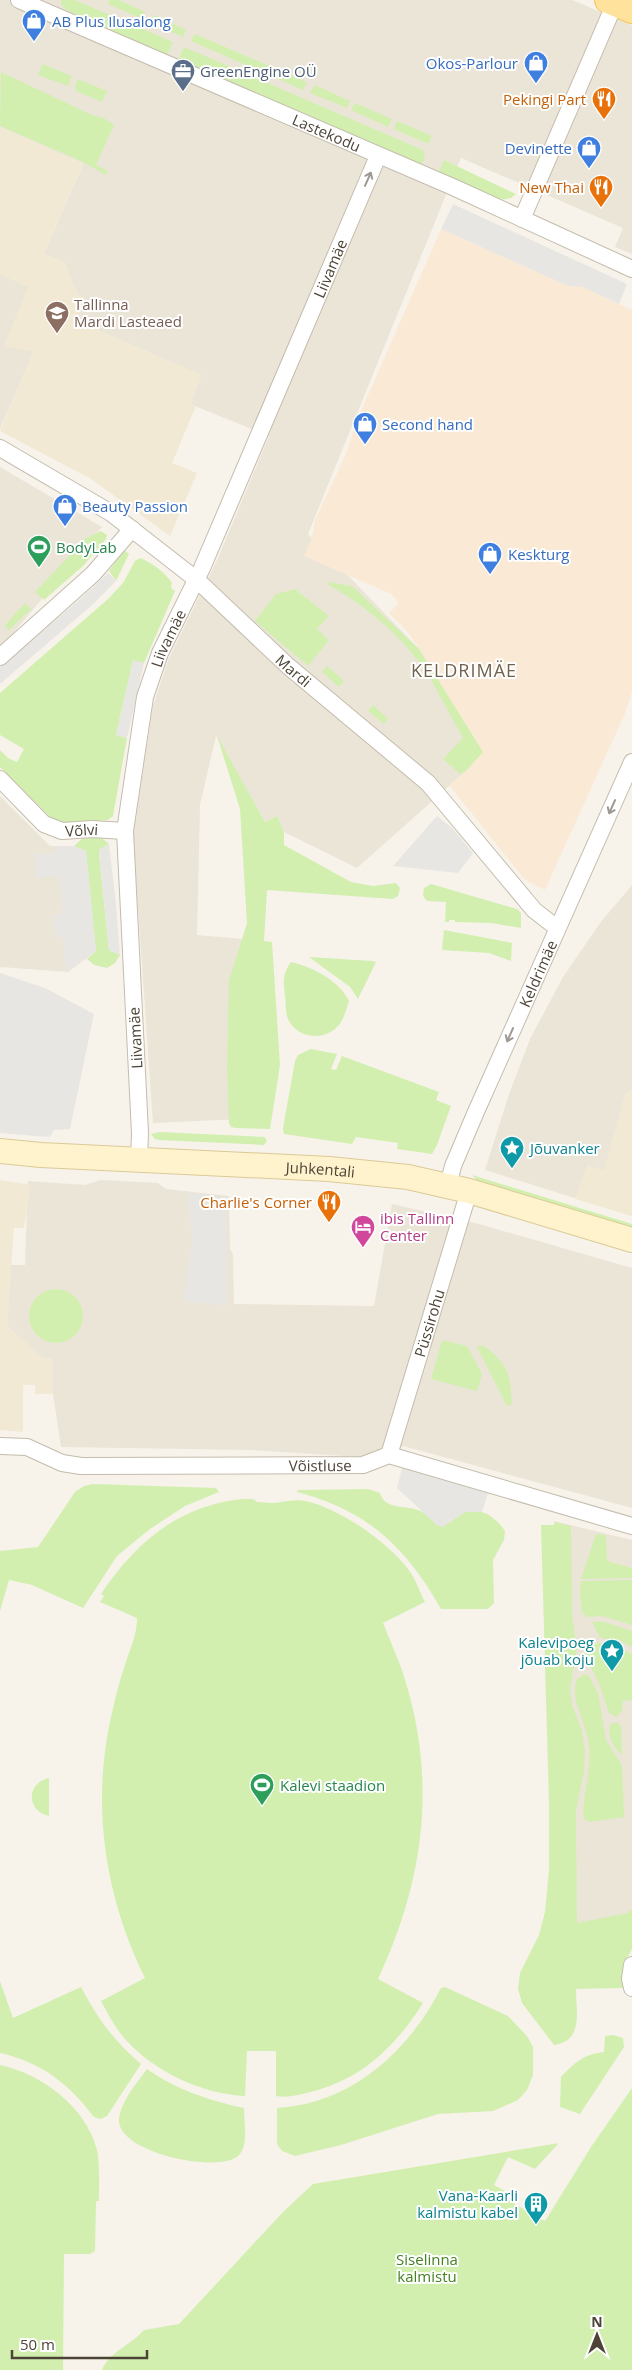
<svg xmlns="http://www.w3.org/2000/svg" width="632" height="2370" viewBox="0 0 632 2370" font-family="'Open Sans',sans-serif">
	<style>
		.residential { fill: #ebe5d8 }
		.commercial { fill: #faead5 }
		.education { fill: #f1e9d3 }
		.green { fill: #d2efb0; fill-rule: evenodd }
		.parking { fill: #e8e6e2 }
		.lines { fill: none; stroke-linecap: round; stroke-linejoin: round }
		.street-casing { stroke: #c4bcac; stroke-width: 18 }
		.secondary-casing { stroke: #dcc996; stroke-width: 26 }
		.primary-casing { stroke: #f2c65e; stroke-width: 28 }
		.street { stroke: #fff; stroke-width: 16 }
		.secondary { stroke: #fff3cd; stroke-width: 24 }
		.primary { stroke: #ffe39c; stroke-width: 26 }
		.oneway { stroke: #9d9891 }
		.labels { text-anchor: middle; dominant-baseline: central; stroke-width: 4; stroke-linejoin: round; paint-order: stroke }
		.shop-label { font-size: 15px; fill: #366cbe; stroke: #fff; text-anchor: start }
		.service-label { font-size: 15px; fill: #4e5e75; stroke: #fff; text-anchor: start }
		.food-label { font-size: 15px; fill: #c56008; stroke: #fff; text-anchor: end }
		.street-label { font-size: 15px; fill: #4d4437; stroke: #fff }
		.education-label { font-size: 15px; fill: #785e54; stroke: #fff; text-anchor: start }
		.leisure-label { font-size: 15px; fill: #27864d; stroke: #fff; text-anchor: start }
		.culture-label { font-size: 15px; fill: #0d838f; stroke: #fff; text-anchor: end }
		.hotel-label { font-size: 15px; fill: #b23c85; stroke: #fff; text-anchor: start }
		.park-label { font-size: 15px; fill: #458121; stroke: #fff }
		.quarter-label { font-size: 18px; letter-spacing: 1px; fill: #71624d; stroke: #fff }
	</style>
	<rect width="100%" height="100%" fill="#f7f3eb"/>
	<path class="residential" d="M0,0H572L632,25V254L615,247L623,228L461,158L308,534L419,649L483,752L466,771L357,868L284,832L277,816L265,822L216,736L200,805L197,935L256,940L267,1118L153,1123L133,837L153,706L168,660L218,558L269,436L190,404L201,375L77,321V294L64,262L44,254L83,164L0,127Z
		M0,274L29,287L34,351L0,429Z
		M0,467L102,527L0,649Z
		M0,796L50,846H74L86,851L96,951L68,972L0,967Z
		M632,885V1216L485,1170L509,1094L530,1039L563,977L600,923Z
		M101,1180L158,1183L166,1189L229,1196L230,1249L233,1254L234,1304L374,1306L392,1204L479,1224L632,1268V1508L403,1446L391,1459L250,1450L61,1447L53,1394V1358H42L7,1326L11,1265H25L28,1181L85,1185Z
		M554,1521L632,1540V1931L561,1933Z"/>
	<path class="commercial" d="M441,229L568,286L582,287L632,310V692L626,711L545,890L525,880L449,785L466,771L482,752L419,649L407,631L389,613L399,603L391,594L304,556L312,537L315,520L346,454L357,420Z"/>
	<path class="education" d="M0,127L83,163L44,254L64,262L77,294L85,298L77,321L202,375L190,403L196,406L172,463L197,473L170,536L91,479L0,431L33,352L4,346L28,287L0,274Z
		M632,1089V1216L575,1199L587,1165L604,1170L625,1094Z
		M0,1180L31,1185L24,1228H14L7,1326L42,1358H53V1394H35V1385H23V1432L0,1430Z"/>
	<path class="green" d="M61,0H75L173,42L167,55L66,10L61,4Z
		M109,0H119L145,12L142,19L108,4Z
		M154,15L186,30L183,37L150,22Z
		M195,34L307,82L303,90L191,41Z
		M184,47L423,150L425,157L421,166L179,59Z
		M43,64L72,76L68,86L38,75Z
		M1,72L92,115L104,118L114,125L96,165L108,171L106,175L83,162L0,126Z
		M78,79L107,91L102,102L76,91L75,86Z
		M315,85L350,101L347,108L310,93Z
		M355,103L392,119L388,127L351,110Z
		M397,121L432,136L428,144L394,129Z
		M444,160L516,194L511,198L500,200L438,173Z
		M101,531L107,535L106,539L83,566L44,600L35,592L86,538Z
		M124,550L129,554L116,581L109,571Z
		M140,558C151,562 166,573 172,583L171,588L175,591L144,663L133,661L116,735L127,738L113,816L108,820L65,824L51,818L0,767V750L8,758L17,762L24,749L0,735V693L108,599L123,583L135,561Z
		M328,582L352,586L419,649L483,752L466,771L460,774L443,759L463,738C448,712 435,684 418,661C394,629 361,603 327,584Z
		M295,589L329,616L317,629L329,640L308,666L255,621L276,594Z
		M25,603L31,609L8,631L5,625Z
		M327,666L344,681L339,687L322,672Z
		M373,705L388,719L384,724L368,711Z
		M217,736L265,822L277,816L284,832V845L351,882L373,886L396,883L400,888L398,896L393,899L267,890L264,941L272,942L280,1065L270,1129L235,1128L231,1127L229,1123L227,1066L229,981L247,923L240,809Z
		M89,836L102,838L109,844L99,850V854L109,950L120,955L115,963L107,968L94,965L87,959L96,951L86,851L74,846L83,838Z
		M431,884L517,909L521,913V928L491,923L455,922V920H449V922H445L446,902L427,901L423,896L424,888Z
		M444,930L512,943L511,961L489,953L442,950Z
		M309,957L372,961L376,962L358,999L350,987Z
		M291,962C312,967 339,980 349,1001C346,1010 344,1019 338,1026C325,1041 299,1039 289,1021C285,1014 286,1003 285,995C283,981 283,973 291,962Z
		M311,1049L337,1054L331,1069L336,1070L342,1056L439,1092L436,1100L451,1106L437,1145L432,1154L397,1149L398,1143L356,1137L352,1144L284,1134L283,1128L295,1061L298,1055Z
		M160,1132L265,1137L267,1141L264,1145L159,1140L155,1139L151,1134Z
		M472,1175L632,1224V1228L479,1182Z
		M29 1316a27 27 0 1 1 54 0a27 27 0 1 1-54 0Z
		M442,1340L467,1346L482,1374L477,1391L431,1379Z
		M483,1345C508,1364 510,1373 512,1404L507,1406L477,1347Z
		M93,1484L216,1488L219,1492L185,1506L150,1529L117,1556L83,1608L32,1585L9,1580L0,1611V1551L38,1547L75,1492L84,1486Z
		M368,1489L380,1493C385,1510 405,1505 418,1510C426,1513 432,1519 437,1525C454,1524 452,1516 465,1512C481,1507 496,1517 505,1531L504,1540L493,1560L494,1603L488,1609H441C406,1547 367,1510 297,1492L298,1490Z
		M242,1499H253L257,1502C263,1502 273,1504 280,1502C288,1501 296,1499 306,1501C340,1509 387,1541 408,1569C416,1579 420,1593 425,1602L383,1623C391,1643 400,1662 406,1683C437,1786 423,1883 378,1979L423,2003C396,2046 361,2080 310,2092C299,2095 287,2098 276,2096V2051H247L245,2096C202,2094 155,2072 126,2040C115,2028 108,2014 101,2001L145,1978C105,1897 91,1805 111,1717C115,1699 119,1682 125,1665C130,1648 137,1636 137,1618L100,1602L104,1596L101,1594C136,1542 178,1506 242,1499Z
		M555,1522L571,1526L572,1616L577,1648L570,1689L572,1705L582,1731L585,1751L584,1772L576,1811L577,1923L628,1913L629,1911L632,1910V1949L623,1965V1988L576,1989C576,2011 584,2041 554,2045L522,2003L518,1989L520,1973L539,1935L545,1912L549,1869V1803L541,1525H554ZM559,1834L561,1960L559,1835Z
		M596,1534L606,1535L607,1561L632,1568V1578L581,1579Z
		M632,1580V1625L602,1616L588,1617L582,1613L580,1592L581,1581Z
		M592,1622H605L632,1631V1647L619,1640L600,1638Z
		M598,1643H610L632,1654V1700L623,1701L622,1711L616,1717L609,1713L598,1681L585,1657L586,1648Z
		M585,1674L589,1676L598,1693L606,1740L622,1765L624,1817L590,1822L584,1819L583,1813C584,1787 594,1761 587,1735C583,1717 570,1697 577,1679Z
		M611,1723H618L621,1726L622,1755C613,1748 606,1735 611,1723Z
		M49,1778V1816C26,1811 26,1783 49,1778Z
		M0,1981L13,2018L81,1987C98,2019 113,2040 141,2064L107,2116L101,2119L94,2117C69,2084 41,2062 0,2053Z
		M445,1987L508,2016L527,2036L533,2047V2075L527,2090L518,2100L493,2111L438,2114L341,2145L295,2156L282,2151L277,2144V2108C351,2104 409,2051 441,1988Z
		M613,2035L623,2038L624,2047L580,2114L560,2107L561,2077C574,2063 584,2054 604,2052L605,2036Z
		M0,2065C42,2074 86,2107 97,2150C100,2166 99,2184 99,2201H96L95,2251L90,2254H64L63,2370H0Z
		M147,2069C177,2090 208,2100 244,2108C244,2122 249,2147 238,2156C217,2174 116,2152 119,2119C121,2101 137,2083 147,2069Z
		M632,2088V2370H102C109,2352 131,2345 144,2330L179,2324L283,2212L313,2184L559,2143L535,2169L508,2157L494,2185L505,2191L502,2197L545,2221L591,2147Z"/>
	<path class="parking" d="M453,204L627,284L619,304L582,287L568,286L441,229Z
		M108,573L116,581L92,605L0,684V667L77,602Z
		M133,660L144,663L127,738L116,735Z
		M437,816L453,829L473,853L458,873L393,866Z
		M109,844L116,904L120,955L109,950L99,854V850Z
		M57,846H74L86,851L96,951L68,972L64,958L63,937H55L54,914H63L60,876L36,878L35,854L58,853Z
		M0,973L45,988L94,1014L70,1129L54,1130L50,1137L0,1133Z
		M188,1193L227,1198V1306L184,1301L192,1241Z
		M402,1468L488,1493L482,1512H465L443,1527L437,1525L397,1488Z"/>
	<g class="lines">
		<defs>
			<g id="street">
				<path id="s1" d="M19,0L453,187L632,269"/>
				<path d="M522,219L615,3"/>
				<path id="s2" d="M0,448L111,513L197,580L288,666L428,783L534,910L557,928"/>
				<path d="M0,657L93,574L132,529"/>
				<path id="s3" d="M0,779L44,824L62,831L92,829L125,831"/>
				<path id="s4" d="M139,1160L140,1133L125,831L145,697L160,653L202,568L378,156"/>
				<path id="s5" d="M448,1186L453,1166L475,1114L632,762"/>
				<path id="s6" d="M0,1446L27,1447L62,1463L81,1466L363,1465L389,1455L632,1526"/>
				<path id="s7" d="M389,1455L469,1191"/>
				<path d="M632,1965L630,1979L632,1988"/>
			</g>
			<g id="secondary">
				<path id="s8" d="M0,1151L41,1155L329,1169L408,1177L469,1191L632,1240"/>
			</g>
			<path id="primary" d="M608,0L632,10"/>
		</defs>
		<use href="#street" class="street-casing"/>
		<use href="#secondary" class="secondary-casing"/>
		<use href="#primary" class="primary-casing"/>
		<use href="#street" class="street"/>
		<use href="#secondary" class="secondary"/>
		<use href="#primary" class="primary"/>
	</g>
	<defs><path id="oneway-shaft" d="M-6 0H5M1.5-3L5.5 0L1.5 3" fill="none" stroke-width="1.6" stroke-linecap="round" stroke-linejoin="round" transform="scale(1.25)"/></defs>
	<g class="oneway">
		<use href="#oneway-shaft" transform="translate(368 179) rotate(-66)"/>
		<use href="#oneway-shaft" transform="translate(612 807) rotate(114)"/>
		<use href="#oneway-shaft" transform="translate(510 1035) rotate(114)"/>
	</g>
	<defs>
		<symbol id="shop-pin" viewBox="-11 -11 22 30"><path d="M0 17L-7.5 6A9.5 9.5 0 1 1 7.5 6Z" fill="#3f7fe0" stroke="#fff"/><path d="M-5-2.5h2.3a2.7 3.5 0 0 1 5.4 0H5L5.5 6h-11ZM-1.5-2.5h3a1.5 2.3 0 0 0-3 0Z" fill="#fff"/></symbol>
		<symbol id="office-pin" viewBox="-11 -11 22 30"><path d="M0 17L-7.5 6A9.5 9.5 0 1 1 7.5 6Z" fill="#5c6f8a" stroke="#fff"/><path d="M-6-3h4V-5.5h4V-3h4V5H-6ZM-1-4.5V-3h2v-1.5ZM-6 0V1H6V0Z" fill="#fff"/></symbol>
		<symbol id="restaurant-pin" viewBox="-11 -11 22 30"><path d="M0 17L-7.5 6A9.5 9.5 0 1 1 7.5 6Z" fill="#e8710a" stroke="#fff"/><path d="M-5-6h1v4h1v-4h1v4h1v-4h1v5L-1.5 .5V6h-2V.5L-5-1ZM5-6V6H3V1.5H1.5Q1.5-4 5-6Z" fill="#fff"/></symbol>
		<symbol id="school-pin" viewBox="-11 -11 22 30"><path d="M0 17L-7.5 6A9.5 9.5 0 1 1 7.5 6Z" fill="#8d6e63" stroke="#fff"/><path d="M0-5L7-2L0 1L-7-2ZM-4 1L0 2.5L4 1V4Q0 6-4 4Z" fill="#fff"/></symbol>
		<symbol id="stadium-pin" viewBox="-11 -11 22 30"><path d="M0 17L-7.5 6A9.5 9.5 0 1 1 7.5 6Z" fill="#2e9e5b" stroke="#fff"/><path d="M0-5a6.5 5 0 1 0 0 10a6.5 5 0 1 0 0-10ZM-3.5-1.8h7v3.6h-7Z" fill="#fff"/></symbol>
		<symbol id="sight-pin" viewBox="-11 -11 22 30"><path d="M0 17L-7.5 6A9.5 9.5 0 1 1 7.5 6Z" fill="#0f9aa8" stroke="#fff"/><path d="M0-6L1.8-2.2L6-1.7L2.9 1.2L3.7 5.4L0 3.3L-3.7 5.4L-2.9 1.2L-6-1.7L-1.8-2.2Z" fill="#fff"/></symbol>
		<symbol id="hotel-pin" viewBox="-11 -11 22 30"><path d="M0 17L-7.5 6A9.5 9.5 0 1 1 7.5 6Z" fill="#d1479c" stroke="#fff"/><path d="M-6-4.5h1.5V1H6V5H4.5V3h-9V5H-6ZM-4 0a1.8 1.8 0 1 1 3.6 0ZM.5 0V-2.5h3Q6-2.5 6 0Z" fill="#fff"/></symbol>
		<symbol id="building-pin" viewBox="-11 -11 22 30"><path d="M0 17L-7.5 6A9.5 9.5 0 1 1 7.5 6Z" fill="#0f9aa8" stroke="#fff"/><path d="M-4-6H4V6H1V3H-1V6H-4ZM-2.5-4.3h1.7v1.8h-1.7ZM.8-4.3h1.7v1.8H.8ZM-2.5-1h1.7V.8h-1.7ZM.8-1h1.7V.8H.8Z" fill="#fff"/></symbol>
	</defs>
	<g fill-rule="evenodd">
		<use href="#shop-pin" x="20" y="7" width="28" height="38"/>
		<use href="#shop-pin" x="522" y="49" width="28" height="38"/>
		<use href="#office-pin" x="169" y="57" width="28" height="38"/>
		<use href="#restaurant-pin" x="590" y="85" width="28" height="38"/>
		<use href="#shop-pin" x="575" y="134" width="28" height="38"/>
		<use href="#restaurant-pin" x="587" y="173" width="28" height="38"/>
		<use href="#school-pin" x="43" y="299" width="28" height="38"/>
		<use href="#shop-pin" x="351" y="410" width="28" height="38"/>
		<use href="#shop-pin" x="51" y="492" width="28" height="38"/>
		<use href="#stadium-pin" x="25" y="533" width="28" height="38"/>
		<use href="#shop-pin" x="476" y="540" width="28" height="38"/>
		<use href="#sight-pin" x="498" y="1134" width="28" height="38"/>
		<use href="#restaurant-pin" x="315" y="1188" width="28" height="38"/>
		<use href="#hotel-pin" x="349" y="1213" width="28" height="38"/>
		<use href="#sight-pin" x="598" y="1637" width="28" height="38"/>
		<use href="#stadium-pin" x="248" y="1771" width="28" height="38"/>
		<use href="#building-pin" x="522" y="2190" width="28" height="38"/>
	</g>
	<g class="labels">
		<g class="shop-label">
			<text x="52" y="21">AB Plus Ilusalong</text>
			<text x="518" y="63" text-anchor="end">Okos-Parlour</text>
			<text x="572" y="148" text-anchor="end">Devinette</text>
			<text x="382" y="424">Second hand</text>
			<text x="82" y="506">Beauty Passion</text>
			<text x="508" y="554">Keskturg</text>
		</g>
		<g class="service-label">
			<text x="200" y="71">GreenEngine OÜ</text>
		</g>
		<g class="food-label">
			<text x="586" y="99">Pekingi Part</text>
			<text x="584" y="187">New Thai</text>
			<text x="312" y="1202">Charlie's Corner</text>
		</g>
		<g class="street-label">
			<text stroke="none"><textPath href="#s1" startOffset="335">Lastekodu</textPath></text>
			<text stroke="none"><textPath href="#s4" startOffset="932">Liivamäe</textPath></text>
			<text stroke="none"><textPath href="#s4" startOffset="528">Liivamäe</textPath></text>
			<text stroke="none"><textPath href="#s2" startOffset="370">Mardi</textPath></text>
			<text stroke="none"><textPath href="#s3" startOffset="102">Võlvi</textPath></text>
			<text stroke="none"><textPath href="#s5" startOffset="231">Keldrimäe</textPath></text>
			<text transform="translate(135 1038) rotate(-93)">Liivamäe</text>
			<text stroke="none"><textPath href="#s8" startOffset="321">Juhkentali</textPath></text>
			<text stroke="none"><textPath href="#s7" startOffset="138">Püssirohu</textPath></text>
			<text stroke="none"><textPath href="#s6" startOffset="324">Võistluse</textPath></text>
		</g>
		<g class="education-label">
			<text x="74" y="304">Tallinna<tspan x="74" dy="17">Mardi Lasteaed</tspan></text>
		</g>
		<g class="leisure-label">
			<text x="56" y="547">BodyLab</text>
			<text x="280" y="1785">Kalevi staadion</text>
		</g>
		<g class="culture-label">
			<text x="530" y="1148" text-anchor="start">Jõuvanker</text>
			<text x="594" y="1642">Kalevipoeg<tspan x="594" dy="17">jõuab koju</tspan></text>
			<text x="518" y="2195">Vana-Kaarli<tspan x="518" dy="17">kalmistu kabel</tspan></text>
		</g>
		<g class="hotel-label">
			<text x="380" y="1218">ibis Tallinn<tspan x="380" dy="17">Center</tspan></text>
		</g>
		<g class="park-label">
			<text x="427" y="2259">Siselinna<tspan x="427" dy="17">kalmistu</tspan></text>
		</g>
		<g class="quarter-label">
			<text x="464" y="670">KELDRIMÄE</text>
		</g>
	</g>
	<g transform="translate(597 2335)" stroke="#ffffff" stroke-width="4" paint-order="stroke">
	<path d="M0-4L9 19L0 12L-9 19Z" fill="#4d4437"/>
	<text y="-8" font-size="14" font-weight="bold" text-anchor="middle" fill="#4d4437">N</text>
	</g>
	<path d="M12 2350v8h135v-8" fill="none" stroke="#4d4437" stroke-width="2.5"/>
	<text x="20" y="2350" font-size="15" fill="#4d4437" stroke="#ffffff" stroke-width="4" paint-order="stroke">50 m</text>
</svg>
